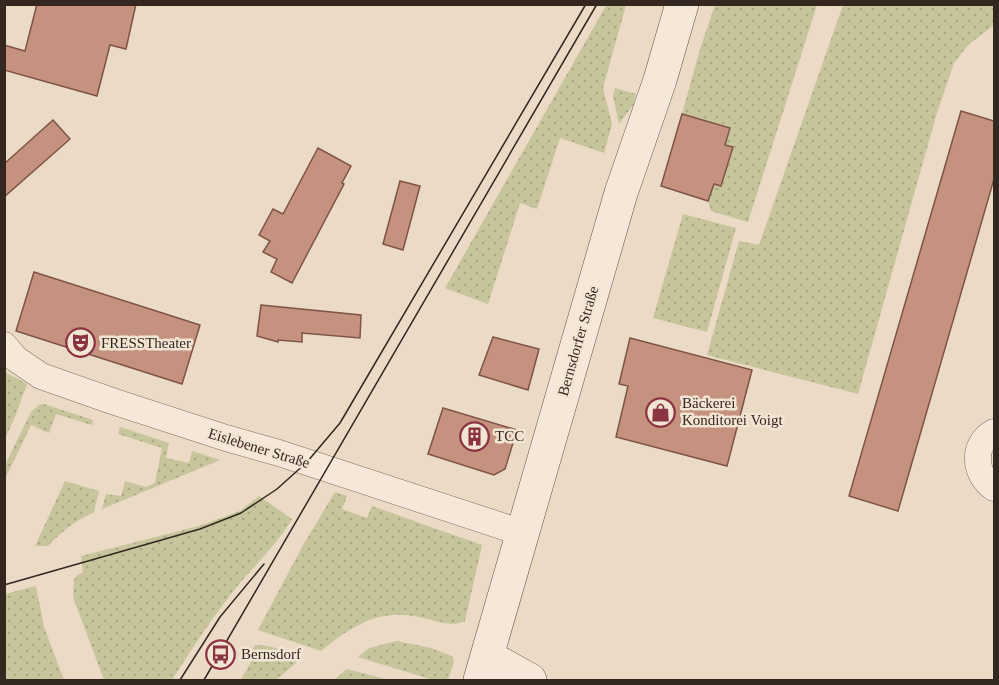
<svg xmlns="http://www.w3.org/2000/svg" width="999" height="685" viewBox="0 0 999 685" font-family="'Times New Roman',serif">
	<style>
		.grass { fill: url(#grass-dots) }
		.building { fill: #c4927f; stroke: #7f5446; stroke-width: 1.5 }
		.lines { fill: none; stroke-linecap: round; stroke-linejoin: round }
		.street-casing { stroke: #836c5d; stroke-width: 27 }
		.secondary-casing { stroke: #654d40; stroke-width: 34 }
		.street { stroke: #f5e8d8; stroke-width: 26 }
		.secondary { stroke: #f5e8d8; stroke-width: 33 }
		.tram { stroke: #342720; stroke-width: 1.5 }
		.labels { text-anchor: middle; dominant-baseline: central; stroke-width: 5; stroke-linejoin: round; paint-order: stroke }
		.street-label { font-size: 15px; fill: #342720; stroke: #f2e5d4 }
		.poi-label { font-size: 15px; fill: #342720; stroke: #f2e5d4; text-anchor: start }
	</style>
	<defs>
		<pattern id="grass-dots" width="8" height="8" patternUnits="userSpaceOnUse" patternTransform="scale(1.5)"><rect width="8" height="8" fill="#c6c59b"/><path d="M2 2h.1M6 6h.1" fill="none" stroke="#aba985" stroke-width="1.8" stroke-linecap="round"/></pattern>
	</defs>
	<rect width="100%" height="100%" fill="#eadac6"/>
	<path class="grass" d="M607,4L626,5L603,88L612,124L604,153L560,138L537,209L520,203L488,304L445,288Z
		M715,5H817L748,222L711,211L708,201L714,184L722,186L733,148L725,145L730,128L682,114L700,49Z
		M843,5H994V25L968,45L954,63L936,116L858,394L707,355L739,241L759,245Z
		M615,88L636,94L633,105L619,124L613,96Z
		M683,214L736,228L707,332L653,318Z
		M5,372L27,384L15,417L5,439Z
		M44,404L93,420L92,425L56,414L49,433L31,425L5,479V465L31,412L39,405Z
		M120,427L169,443L166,458L189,463L192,451L220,460L102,509L106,494L121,496L125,481L146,487L155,483L162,448L118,434Z
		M65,481L99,491L94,512C75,521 62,531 48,546H35Z
		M335,492L347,496L342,509L367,518L372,506L482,545L465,621C450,628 435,620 419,617C378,608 352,626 321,651L258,630L302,547Z
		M259,496L292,519C277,544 258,562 239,584C214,615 193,647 172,680H104L73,597L74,580L77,575L83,573L81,556L199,526L240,511Z
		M36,586L44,627L64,680H5V594Z
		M397,641L431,648L452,656L454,661L448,680H433L358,657L369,648Z
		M255,645C268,645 285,649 296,656V663L276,680H241L252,660L248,658Z
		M347,669L389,680H334Z"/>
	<path class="building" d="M37,4H136L126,49L110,45L97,96L4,70V45L25,51Z
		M961,111L994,121V179L898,511L849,496Z
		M682,114L730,128L725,145L733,147L721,186L714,184L708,201L661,186Z
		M53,120L70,139L4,197V164Z
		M318,148L351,166L342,183L344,184L292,283L271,272L277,259L263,252L270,241L259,235L273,209L283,214Z
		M400,181L420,186L403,250L383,244Z
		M34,272L200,325L182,384L16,331Z
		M261,305L361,315L360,338L302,333V342L278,340V342L257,336Z
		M493,337L539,349L528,390L479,375Z
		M630,338L752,370L727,466L616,437L628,386L619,384Z
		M443,408L517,430L505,469L494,475L428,454Z"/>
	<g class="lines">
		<defs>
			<path id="street" d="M4,345L16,359L41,376L115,402L226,438L279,453L523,533
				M994,432C971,444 974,475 994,488"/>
			<path id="secondary" d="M487,656L530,680
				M480,680L621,193L660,80L682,4"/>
		</defs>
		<use href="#street" class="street-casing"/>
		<use href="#secondary" class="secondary-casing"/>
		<use href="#street" class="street"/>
		<use href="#secondary" class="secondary"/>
		<path class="tram" d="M4,585L200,529L241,513L277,489L307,462L340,423L586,4
			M180,680L220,617L264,564
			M204,680L597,4"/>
	</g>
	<defs>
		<symbol id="theatre-ring" viewBox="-11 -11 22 22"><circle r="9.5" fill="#f2e5d4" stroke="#8c3341" stroke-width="1.5"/><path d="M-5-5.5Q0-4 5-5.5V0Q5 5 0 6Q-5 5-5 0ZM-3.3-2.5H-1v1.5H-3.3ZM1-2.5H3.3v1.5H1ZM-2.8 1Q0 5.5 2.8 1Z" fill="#8c3341"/></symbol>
		<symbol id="shop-ring" viewBox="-11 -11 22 22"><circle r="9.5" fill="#f2e5d4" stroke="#8c3341" stroke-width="1.5"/><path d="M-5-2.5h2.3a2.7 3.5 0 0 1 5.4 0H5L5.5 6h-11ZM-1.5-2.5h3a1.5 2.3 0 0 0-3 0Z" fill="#8c3341"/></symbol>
		<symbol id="building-ring" viewBox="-11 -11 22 22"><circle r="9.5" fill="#f2e5d4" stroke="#8c3341" stroke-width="1.5"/><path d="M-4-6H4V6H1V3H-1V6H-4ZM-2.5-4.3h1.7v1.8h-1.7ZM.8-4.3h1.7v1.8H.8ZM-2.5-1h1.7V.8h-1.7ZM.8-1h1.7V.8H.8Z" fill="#8c3341"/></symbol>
		<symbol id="bus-ring" viewBox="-11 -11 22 22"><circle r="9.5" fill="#f2e5d4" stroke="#8c3341" stroke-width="1.5"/><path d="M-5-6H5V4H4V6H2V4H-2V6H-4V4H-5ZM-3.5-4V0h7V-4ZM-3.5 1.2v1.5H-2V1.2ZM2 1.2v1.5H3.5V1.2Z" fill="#8c3341"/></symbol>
	</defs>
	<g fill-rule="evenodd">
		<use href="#theatre-ring" x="64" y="326" width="33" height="33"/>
		<use href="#shop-ring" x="644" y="396" width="33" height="33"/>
		<use href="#building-ring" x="458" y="420" width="33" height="33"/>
		<use href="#bus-ring" x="204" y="638" width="33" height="33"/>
	</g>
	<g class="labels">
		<g class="street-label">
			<text transform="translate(578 341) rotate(-74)">Bernsdorfer Straße</text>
			<text transform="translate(259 448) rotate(17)">Eislebener Straße</text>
		</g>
		<g class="poi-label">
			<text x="101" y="343">FRESSTheater</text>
			<text x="682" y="403">Bäckerei<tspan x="682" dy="17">Konditorei Voigt</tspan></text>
			<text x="495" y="436">TCC</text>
			<text x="241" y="654">Bernsdorf</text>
		</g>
	</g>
	<rect width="999" height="685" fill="none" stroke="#342720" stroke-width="12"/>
</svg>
